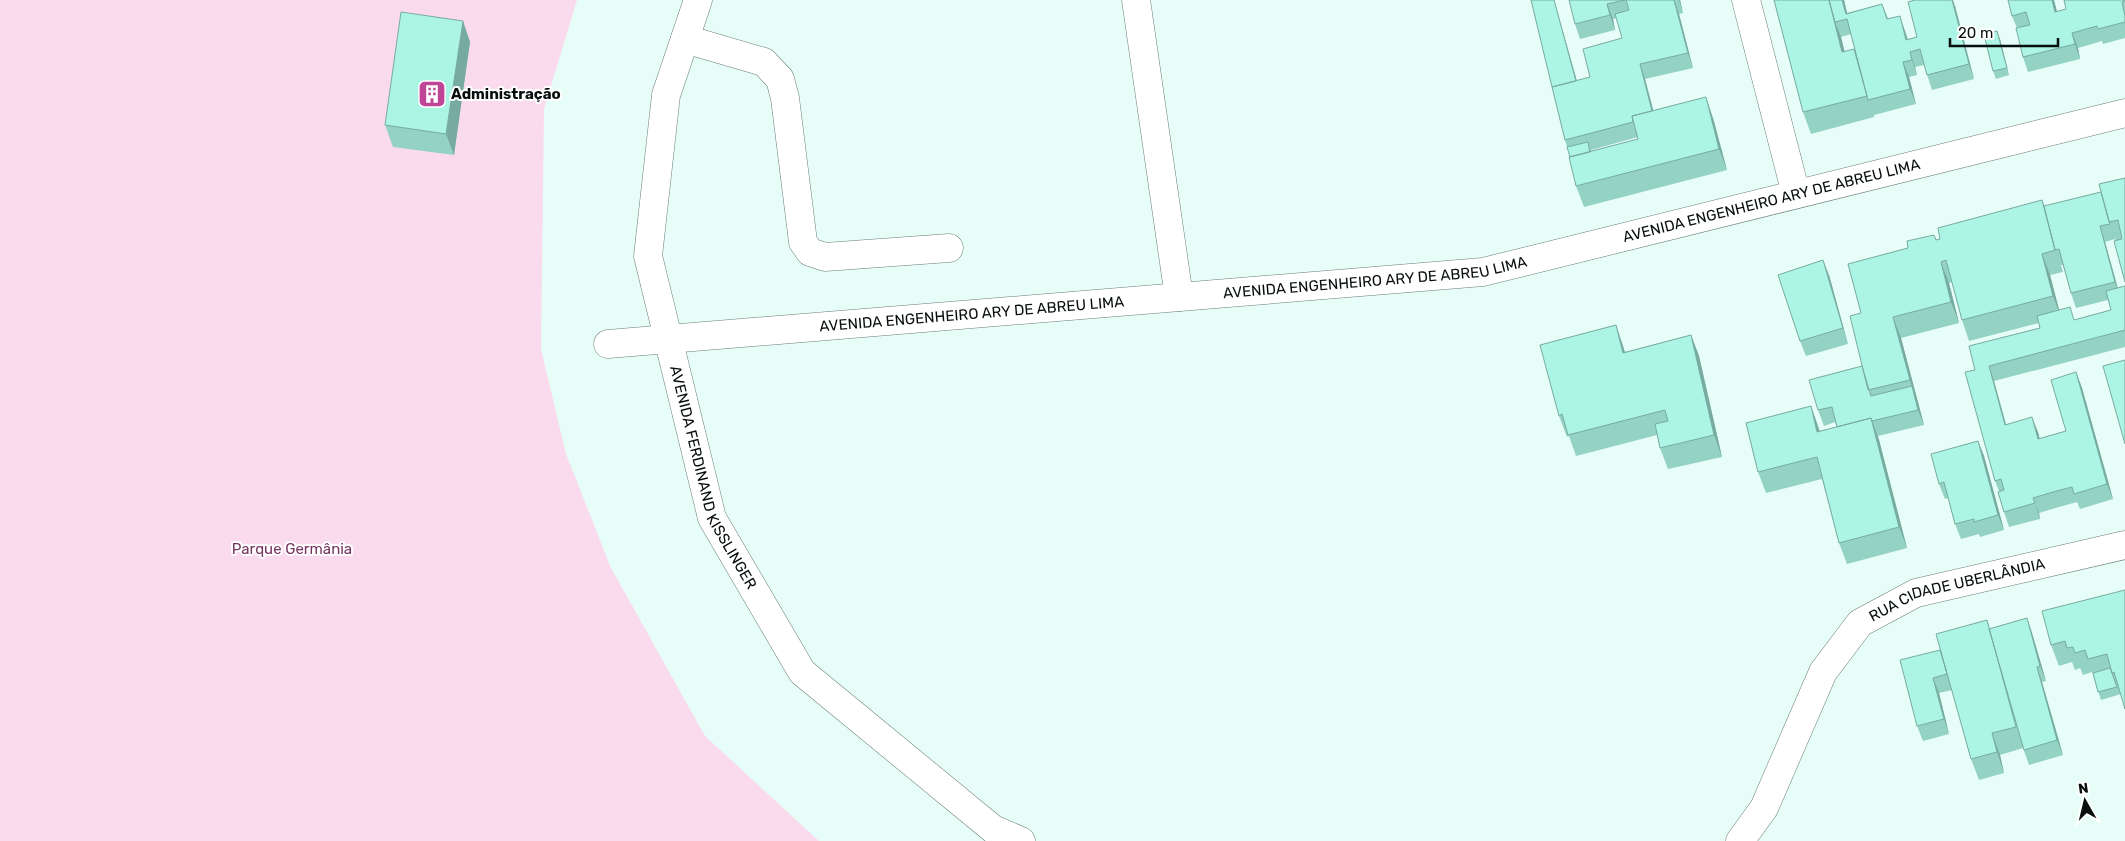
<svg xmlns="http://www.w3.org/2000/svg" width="2125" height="841" viewBox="0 0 2125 841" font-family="Rubik,sans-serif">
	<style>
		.green { fill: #fadbed }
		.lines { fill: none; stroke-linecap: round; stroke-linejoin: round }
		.minor-casing { stroke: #6a7e79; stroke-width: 29 }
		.minor { stroke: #fff; stroke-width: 28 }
		.wall { fill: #94d2c4; fill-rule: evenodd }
		.shaded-wall { fill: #78aba0 }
		.building { fill: #acf4e4; stroke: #78aba0 }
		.labels { text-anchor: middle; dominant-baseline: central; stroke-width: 4; stroke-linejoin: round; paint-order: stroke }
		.poi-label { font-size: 15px; font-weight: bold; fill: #070e0d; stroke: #fff; text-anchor: start }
		.street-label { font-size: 15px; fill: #070e0d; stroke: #fff }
		.park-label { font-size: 15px; fill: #75355e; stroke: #fff }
	</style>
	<rect width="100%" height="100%" fill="#e7fdf7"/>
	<path class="green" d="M0,0H577L544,109L541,349L566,454L611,568L705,736L819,841H0Z"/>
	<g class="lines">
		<defs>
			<g id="minor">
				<path id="s1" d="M698,0L666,95L648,256L712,518L802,672L993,829L1021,841"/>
				<path d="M1136,0L1179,297"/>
				<path d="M1746,0L1796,194"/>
				<path d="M685,39L764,62L780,79L785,98L803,242L810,252L825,257L949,248"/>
				<path id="s2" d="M608,344L1483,272L2125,113"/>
				<path id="s3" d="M1740,841L1764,808L1823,672L1860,623L1916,593L2125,545"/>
			</g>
		</defs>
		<use href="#minor" class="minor-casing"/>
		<use href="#minor" class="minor"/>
	</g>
	<path class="wall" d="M1531,0H1554L1577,81L1590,77L1622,38L1617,18L1613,19L1615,30L1580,39L1575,24L1569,0H1680L1683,13L1679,14L1693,68L1645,79L1653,110L1713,118L1727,170L1584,207L1576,186L1570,157L1565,140ZM1638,137V139L1591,151V150Z
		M1774,0H1844L1847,13L1882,4L1888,18L1905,31L1908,40L1917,37L1955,6L1974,79L1932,90L1924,65L1915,67L1917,75L1909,77L1916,104L1874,115V117L1811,134L1803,112ZM1851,34L1856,55L1844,51L1841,37Z
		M2008,0H2054L2057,12L2125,0V38L2103,44L2102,41L2078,48L2080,59L2028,72L2023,57L2017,28L2012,16Z
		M463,21L470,42L454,155L393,147L385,125Z
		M2000,39L2009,75L1996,79L1993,71Z
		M2125,178V282L2115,239L2105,242L2118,288L2125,286V347L1994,381L2006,424L2038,432L2039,439L2066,431L2076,372L2082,388L2113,499L2080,509L2077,502L2059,507L2039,513L2040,519L2009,527L2004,512L1999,491L1995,481L1975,370L2040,328L2039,323L1969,341L1962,320L1952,282L1949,283L1959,323L1901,338L1924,425L1878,436L1907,548L1847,564L1839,543L1822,479L1766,493L1758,472L1811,406L1820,431L1837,427L1835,422L1824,426L1818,410L1862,366L1861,313L1908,248L1936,240L2042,200L2044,206L2101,192ZM2061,265H2063L2071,293L2076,308L2108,300L2111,310L2075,320L2059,310L2050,275L2063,272Z
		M1829,275L1848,344L1806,356L1800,341Z
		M1616,325L1625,352L1691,335L1699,356L1722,457L1668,469L1660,448L1657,435L1576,456L1569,436L1567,437L1559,416Z
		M1978,441L1984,456L2004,530L1980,537L1979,534L1961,539L1955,524L1948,498L1945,499L1939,484Z
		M2125,590L2121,694L2101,700L2092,672L2083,675L2080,668L2075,670L2072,662L2059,666L2051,645Z
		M2027,618L2032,633L2046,681L2042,682L2063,755L2029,765L2023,748L2000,755L2004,773L1979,780L1971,759L1952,690L1939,693L1949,734L1923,741L1917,726L1940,650L1987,620L1990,629Z"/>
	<path class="shaded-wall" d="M1554,0L1581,96L1578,88Z
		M1674,0L1679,14L1693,68L1688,53Z
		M1679,0H1680L1683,13Z
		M1829,0L1835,22L1841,37L1850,73L1842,52Z
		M1842,0H1844L1851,29L1846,14Z
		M1952,0H1953L1955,6L1974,79L1969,64Z
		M2052,0H2054L2061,27L2055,12Z
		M1607,4L1613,19L1615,30L1610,15Z
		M1900,16L1905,31L1911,51L1906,40Z
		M463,21L470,42L454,155L446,134Z
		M1997,31L2000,39L2009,75L2007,68Z
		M2072,33L2078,48L2080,59L2075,44Z
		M1910,52L1915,67L1917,75L1912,60Z
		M1903,62L1909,77L1916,104L1910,89Z
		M1640,64L1645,79L1659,132L1654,117Z
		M1706,97L1713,118L1727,170L1719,149Z
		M2042,200L2050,222L2055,250L2063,272L2055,250Z
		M2100,226L2105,242L2120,297L2115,282Z
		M2042,254L2050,275L2061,317L2053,296Z
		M1823,260L1829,275L1848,344L1843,328Z
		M1941,262L1949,283L1959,323L1951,302Z
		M1893,317L1901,338L1924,425L1918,410L1910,380Z
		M1616,325L1623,346L1631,374L1623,353Z
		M1691,335L1699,356L1722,457L1714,435Z
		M1989,366L1994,381L2010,440L2005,425Z
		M2076,372L2082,388L2113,499L2107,484Z
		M1811,406L1818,427L1825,453L1817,432Z
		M2032,417L2038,432L2044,455L2038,439Z
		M1871,418L1879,440L1907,548L1899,527Z
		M1978,441L1984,456L2004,530L1998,515Z
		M2033,498L2039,513L2040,519L2035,503Z
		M2027,618L2032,633L2046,681L2040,666Z
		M2037,667L2042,682L2063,755L2057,740Z
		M1933,678L1939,693L1949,734L1944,719Z
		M1992,733L2000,755L2004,773L1997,752Z"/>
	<path class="building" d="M1531,0H1554L1576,81L1552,87Z
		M1569,0H1625L1607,4L1610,15L1575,24Z
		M1626,0H1674L1688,53L1640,64L1652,111L1632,116L1633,122L1565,140L1552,87L1590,77L1583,49L1622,38L1615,14L1629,10Z
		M1774,0H1829L1842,52L1854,49L1867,96L1803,112Z
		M1829,0H1842L1846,14L1882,4L1887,19L1900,16L1906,40L1917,37L1908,2L1915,0H1952L1969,64L1927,75L1920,49L1910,52L1912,60L1903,62L1910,89L1868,100L1847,19L1835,22Z
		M2008,0H2052L2055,12L2066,9L2064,0H2125V1L2122,2L2125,16V22L2098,29L2097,26L2072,33L2075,44L2023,57L2016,28L2030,25L2026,12L2012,16Z
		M401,12L463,21L446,134L385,125Z
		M1997,31L2007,68L1993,71L1984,35Z
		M1706,97L1719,149L1576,186L1569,157L1638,139L1632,116Z
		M1588,142L1590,152L1570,157L1567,147Z
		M2125,178V282L2114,241L2122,239L2118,220L2109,222L2099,184Z
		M2101,192L2110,224L2100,226L2115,282L2071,293L2059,249L2055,250L2044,206Z
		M2042,200L2055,250L2042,254L2053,296L1962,320L1946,260L1941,262L1951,302L1893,317L1910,380L1868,390L1850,316L1861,313L1848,264L1908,248L1907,241L1934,235L1936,240L1940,239L1938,228Z
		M1823,260L1843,328L1800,341L1778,275Z
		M2125,286V330L1989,366L2005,425L2032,417L2038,439L2066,431L2051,380L2076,372L2107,484L2074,494L2072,487L2053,492L2033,498L2035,503L2004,512L1998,492L2004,490L2001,479L1995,481L1965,372L1975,370L1969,346L2040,328L2037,316L2070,307L2074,320L2111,310L2106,291Z
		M1616,325L1623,353L1691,335L1714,435L1660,448L1655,424L1668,421L1665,410L1568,435L1562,414L1559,416L1540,345Z
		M2125,360V444L2103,366Z
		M1862,366L1871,396L1912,386L1918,410L1872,421L1871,418L1837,427L1832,407L1818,410L1809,380Z
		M1811,406L1817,432L1871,418L1899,527L1839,543L1817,457L1758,472L1746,423Z
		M1978,441L1998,515L1974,522V519L1955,524L1944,482L1939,484L1931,454Z
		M2125,590V709L2114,672L2112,673L2107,654L2088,659L2085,650L2075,653L2073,647L2067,648L2065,641L2051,645L2042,611Z
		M2027,618L2040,666L2037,667L2057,740L2024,750L1989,629Z
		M1987,620L2016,727L1992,733L1997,752L1971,759L1936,634Z
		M1940,650L1947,674L1933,678L1944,719L1917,726L1900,660Z
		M2110,668L2117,687L2098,692L2093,673Z"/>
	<defs>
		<symbol id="building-square" viewBox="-11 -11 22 22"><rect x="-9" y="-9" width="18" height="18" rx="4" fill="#bf4597" stroke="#fff"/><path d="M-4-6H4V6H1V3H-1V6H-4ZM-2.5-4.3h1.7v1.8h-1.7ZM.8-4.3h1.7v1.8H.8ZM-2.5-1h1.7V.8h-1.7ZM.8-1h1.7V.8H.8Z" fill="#fff"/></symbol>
	</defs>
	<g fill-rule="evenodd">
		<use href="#building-square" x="416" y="78" width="32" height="32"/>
	</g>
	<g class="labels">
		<g class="poi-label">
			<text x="451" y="94">Administração</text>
		</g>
		<g class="street-label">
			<text stroke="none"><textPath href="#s2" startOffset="1175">AVENIDA ENGENHEIRO ARY DE ABREU LIMA</textPath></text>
			<text stroke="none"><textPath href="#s2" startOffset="770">AVENIDA ENGENHEIRO ARY DE ABREU LIMA</textPath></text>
			<text stroke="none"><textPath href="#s2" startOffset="365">AVENIDA ENGENHEIRO ARY DE ABREU LIMA</textPath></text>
			<text stroke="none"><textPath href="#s1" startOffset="494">AVENIDA FERDINAND KISSLINGER</textPath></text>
			<text stroke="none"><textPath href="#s3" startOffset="354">RUA CIDADE UBERLÂNDIA</textPath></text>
		</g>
		<g class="park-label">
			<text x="292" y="549">Parque Germânia</text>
		</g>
	</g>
	<g transform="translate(2085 801) rotate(352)" stroke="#ffffff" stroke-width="4" paint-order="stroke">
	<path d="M0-4L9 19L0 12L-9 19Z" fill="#070e0d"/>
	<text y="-8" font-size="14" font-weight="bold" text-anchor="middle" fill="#070e0d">N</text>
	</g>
	<path d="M1950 38v8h108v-8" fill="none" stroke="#070e0d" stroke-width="2.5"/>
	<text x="1958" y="38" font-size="15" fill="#070e0d" stroke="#ffffff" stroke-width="4" paint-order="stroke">20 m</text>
</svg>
